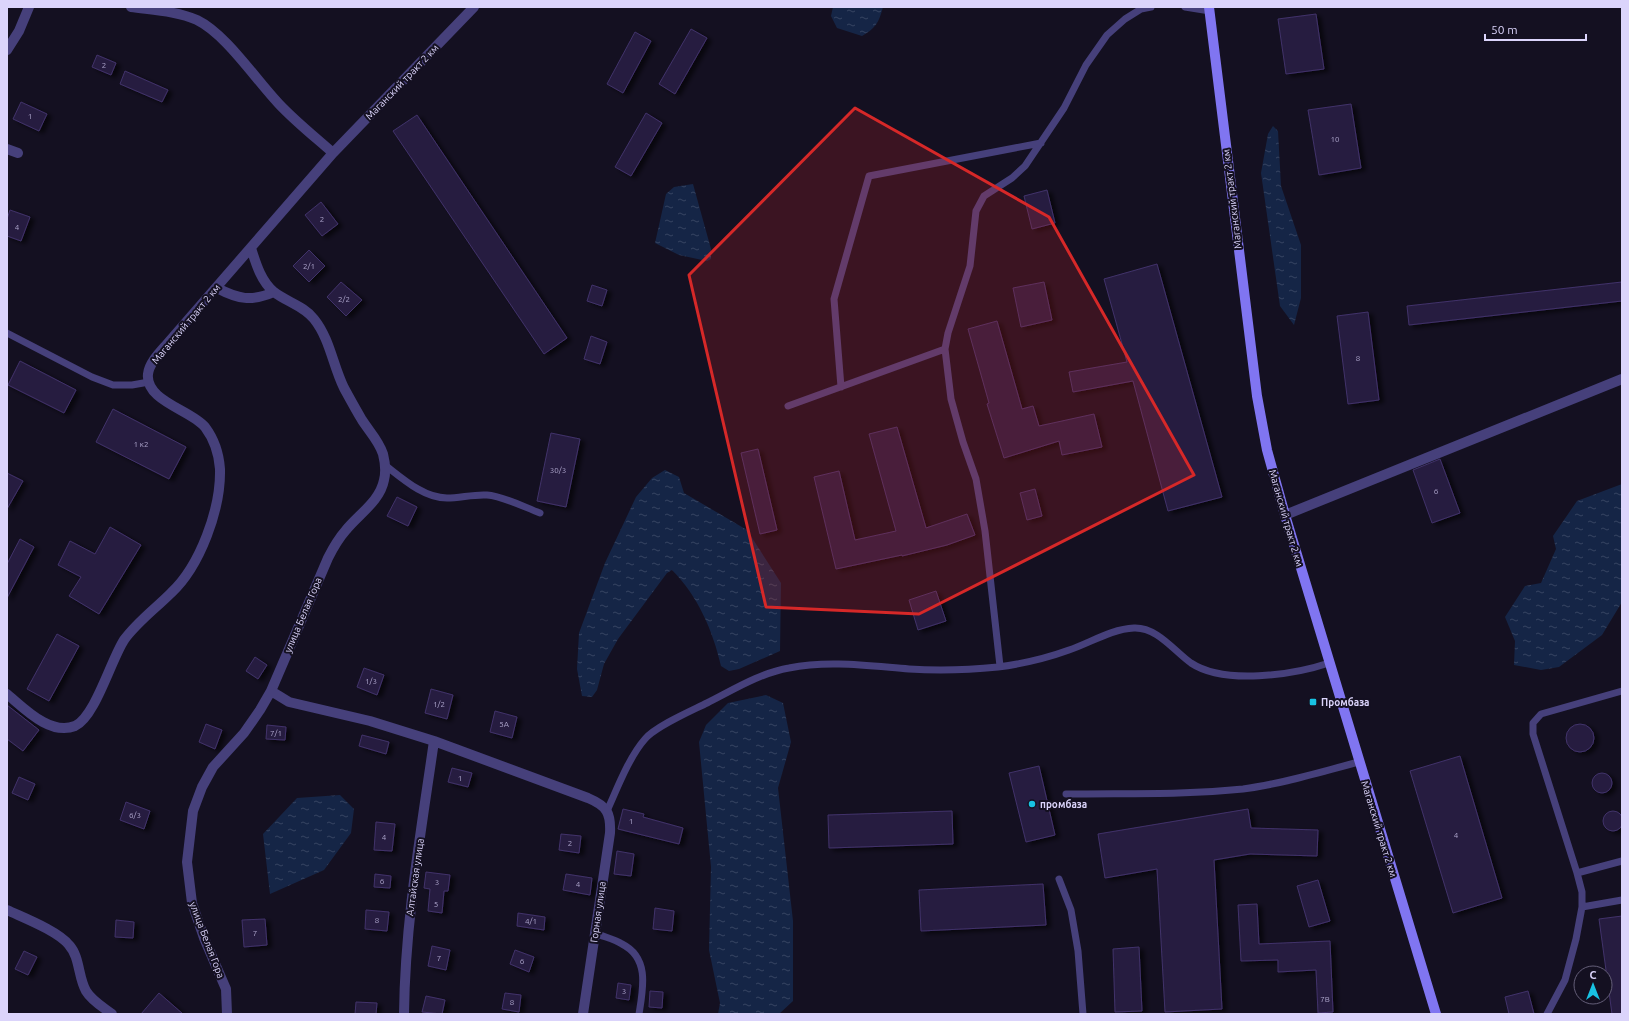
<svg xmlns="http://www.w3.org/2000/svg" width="1629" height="1021" viewBox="0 0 1629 1021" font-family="Ubuntu,sans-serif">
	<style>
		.water { fill: url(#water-ripples) }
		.building { fill: #271e40; stroke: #41326a; filter: url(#shadow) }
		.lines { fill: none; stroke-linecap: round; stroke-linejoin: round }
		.lane { stroke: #46407b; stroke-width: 7 }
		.street { stroke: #46407b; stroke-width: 10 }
		.secondary { stroke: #8075f1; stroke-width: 10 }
		.marked { fill: #d62828; fill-opacity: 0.2; stroke: #d62828; stroke-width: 3; stroke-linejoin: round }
		.poi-dot { fill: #18c2e3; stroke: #141021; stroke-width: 1.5 }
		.labels { text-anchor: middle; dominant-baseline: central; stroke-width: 4; stroke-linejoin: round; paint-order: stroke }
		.number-label { font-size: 8px; fill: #aea6cc }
		.street-label { font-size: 10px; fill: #dbd4fb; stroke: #141021 }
		.poi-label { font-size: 10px; font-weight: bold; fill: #dbd4fb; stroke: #141021; text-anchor: start }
	</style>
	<defs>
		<pattern id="water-ripples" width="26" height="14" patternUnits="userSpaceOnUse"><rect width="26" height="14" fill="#152546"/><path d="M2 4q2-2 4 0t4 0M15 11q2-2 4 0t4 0" fill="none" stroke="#364462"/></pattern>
		<filter id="shadow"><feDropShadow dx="4.5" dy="2.5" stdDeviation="2" flood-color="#0009"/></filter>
	</defs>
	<rect width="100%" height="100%" fill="#141021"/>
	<path class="water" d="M833,7H883C879,22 876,28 862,36L837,28L831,16Z
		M1273,126L1278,131L1281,186L1301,245V298L1294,325L1280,306L1261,173L1268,134Z
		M693,184L711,249V259L707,261L679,255L655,243L666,194L674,187Z
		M665,470L679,477L684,493L747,530L781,583L780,651L739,669L729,671L721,666C713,631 698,596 672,570L667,573L618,639L604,664L597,690L592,697L582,696L577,669L579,633L605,563L636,497L652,478Z
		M1622,484V602L1602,635L1559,667L1541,670L1514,665L1515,641L1505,617L1525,586L1541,583L1556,549L1553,536L1577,501Z
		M766,695L783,703L791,742L778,788L793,921V1001L779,1014H718L720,1003L709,950L711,867L699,742L706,725L728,703Z
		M340,795L354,809L351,833L324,870L270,894L263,834L297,798Z"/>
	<path class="building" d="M1316,14L1324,69L1286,74L1278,19Z
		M691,29L707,38L675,94L659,84Z
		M635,32L651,41L623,93L607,84Z
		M97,55L116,63L111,75L92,67Z
		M125,71L168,90L162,102L120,84Z
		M21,102L47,114L39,131L13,119Z
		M1351,104L1361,168L1319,175L1308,110Z
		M646,113L662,123L631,176L615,167Z
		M417,115L567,338L544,354L393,131Z
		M1047,190L1055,223L1032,229L1024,196Z
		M321,202L338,224L322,236L305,215Z
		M10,210L30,217L21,241L7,236V219Z
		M309,250L325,266L309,282L293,266Z
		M1157,264L1222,497L1168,511L1133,381L1073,392L1069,372L1127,362L1104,279Z
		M341,282L362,300L346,316L327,297Z
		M1044,282L1052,320L1021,327L1013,288Z
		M1622,282V301L1409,325L1407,306Z
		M592,285L607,290L602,306L587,301Z
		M1368,312L1379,400L1348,404L1337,316Z
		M997,321L1022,409L1033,406L1039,426L1094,414L1102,447L1062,455L1059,441L1004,458L987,404L989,403L968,329Z
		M591,336L607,342L600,364L584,359Z
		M20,361L76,390L64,413L8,385Z
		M113,409L186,447L169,479L96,442Z
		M897,427L926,528L967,514L975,535L947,545L902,556V555L836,569L814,477L839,471L855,540L896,531L869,434Z
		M551,433L580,439L566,507L537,501Z
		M758,449L777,530L760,534L741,453Z
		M1440,459L1460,513L1432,523L1413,470Z
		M7,473L23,481L7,509Z
		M1035,489L1042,516L1027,520L1020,493Z
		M397,497L417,507L408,526L387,516Z
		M110,527L141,545L99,614L69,596L81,577L58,565L70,541L95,554Z
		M20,539L34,547L7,598V564Z
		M936,591L946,621L918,630L909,600Z
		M57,634L79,646L49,701L27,689Z
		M255,657L267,665L258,679L246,671Z
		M364,668L384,675L377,695L357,687Z
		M431,689L453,695L447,719L425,713Z
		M7,705L39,730L23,751L7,739Z
		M495,711L517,717L512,738L490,732Z
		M206,724L222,730L215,749L199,742Z
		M1566 738a14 14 0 1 1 28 0a14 14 0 1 1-28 0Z
		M267,725L286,727L285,740L266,739Z
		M362,735L389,742L386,754L359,746Z
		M1460,756L1502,898L1453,913L1410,771Z
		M1039,766L1055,835L1026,842L1009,773Z
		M452,768L472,773L468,787L448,782Z
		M1592 783a10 10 0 1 1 20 0a10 10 0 1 1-20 0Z
		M19,777L35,784L28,800L12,793Z
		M126,802L150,811L144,829L120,820Z
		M623,809L644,814L643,817L683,828L679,844L618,829Z
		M1248,809L1251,828L1318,830L1317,856L1250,854L1214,860L1222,1009L1165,1012L1157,869L1105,878L1098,834Z
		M1603 821a10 10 0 1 1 20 0a10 10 0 1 1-20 0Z
		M952,811L953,844L829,848L828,815Z
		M376,822L395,824L392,851L374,850Z
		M561,834L581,836L579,853L559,850Z
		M617,851L634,854L631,876L614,874Z
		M426,872L450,875L448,891H444L442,913L428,911L430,889L424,888Z
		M375,874L391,876L390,888L374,887Z
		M566,874L592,878L590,895L563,890Z
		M1318,880L1330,921L1309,927L1297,886Z
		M1043,884L1046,925L921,931L919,890Z
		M1257,904L1259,944L1330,941L1333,1012L1318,1013L1316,970L1278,972V960L1241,961L1238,905Z
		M655,908L674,911L672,931L653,929Z
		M366,910L389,912L387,931L365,929Z
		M518,913L545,917L544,930L517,926Z
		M1622,916V1014H1612L1599,919Z
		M265,919L267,945L244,947L242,920Z
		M116,920L134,922L133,938L115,937Z
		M432,946L450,950L446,970L428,966Z
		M1139,947L1142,1011L1115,1012L1113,949Z
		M515,950L534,957L529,972L510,964Z
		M24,951L37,957L28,975L15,969Z
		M618,983L631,985L629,1000L616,998Z
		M650,991L663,992L662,1008L649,1007Z
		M1528,991L1534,1014H1509L1505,997Z
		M159,993L183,1014H141Z
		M505,993L521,995L519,1012L502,1009Z
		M426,996L445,1000L442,1014L422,1012Z
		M356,1002L377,1003L376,1014H355Z"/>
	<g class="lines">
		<path class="lane" d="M1185,7L1210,11
			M7,333L92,377L113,385H132L149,382
			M841,387L834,299L869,176L1041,143
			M788,406L945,349
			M385,465C403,479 424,498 447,498C460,498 474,494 487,495C503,496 524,507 540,513
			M1000,666L985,531L976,479L963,442L951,399L945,349L948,333L970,266L976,211L984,196L1012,178L1025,166L1064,108L1086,65L1107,35L1125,19L1141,9L1151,7
			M1066,794C1125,793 1184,795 1243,789C1282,784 1320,772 1359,762
			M607,811C617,789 629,757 645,739C656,726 691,711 707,703C733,690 760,673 789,668C828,660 870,666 909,669C939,671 969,670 998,667C1021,664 1047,658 1069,650C1090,643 1111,629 1134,628C1157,627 1174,651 1191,663C1224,685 1293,675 1329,663
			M1577,873L1622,861
			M1059,879L1071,910L1078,951L1083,1014
			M1582,907V892L1577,873L1533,734V723L1541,714L1622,691
			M595,933C604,937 614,939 622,944C650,958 643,989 639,1014
			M1547,1014L1565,980L1576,939L1582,907L1622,900"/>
		<path class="street" d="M131,7C152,10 177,11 197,20C226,34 256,80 279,104C296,122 315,137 333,153
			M7,50L19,31L29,7
			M7,149L18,153
			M217,288C238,299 251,302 274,292
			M1285,515L1622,379
			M271,691L289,702L370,721L434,741L588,798C607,806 611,813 610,833L583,1014
			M7,694C24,708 50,736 75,726C95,717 111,660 124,640C137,622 155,609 171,593C200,566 221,509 220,469C219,455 214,439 205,427C191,410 145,401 148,374C149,363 160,352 167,344L333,153L474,7
			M7,910C24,918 58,931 69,945C80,957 78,977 86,991C92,1001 103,1007 112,1014
			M227,1014L226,989L204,938L192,903L187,862L193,811L202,787L213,767L244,733L260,710L271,691L328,558C333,548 339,538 346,530C359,514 380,501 384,480C386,472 385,462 383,454C379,441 369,431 362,420C356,410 350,399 344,388C333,366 330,339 314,319C304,306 287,302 274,292C261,281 256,264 251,248
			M404,1014C405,922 421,832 434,741"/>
		<path class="secondary" d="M1209,7L1257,396L1267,450L1285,515L1436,1014"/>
	</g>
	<path class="marked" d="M855,108L1049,217L1194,475L919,614L766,607L689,275Z"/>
	<g class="poi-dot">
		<rect x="1309" y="698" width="8" height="8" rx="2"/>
		<circle cx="1032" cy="804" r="4"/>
	</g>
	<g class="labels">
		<g class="number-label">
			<text x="104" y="65">2</text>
			<text x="30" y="116">1</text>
			<text x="1335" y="139">10</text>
			<text x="322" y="219">2</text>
			<text x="17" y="227">4</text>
			<text x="309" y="266">2/1</text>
			<text x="344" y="299">2/2</text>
			<text x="1358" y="358">8</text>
			<text x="141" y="444">1 к2</text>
			<text x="558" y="470">30/3</text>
			<text x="1436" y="491">6</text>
			<text x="371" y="681">1/3</text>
			<text x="439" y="704">1/2</text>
			<text x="504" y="724">5А</text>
			<text x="276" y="733">7/1</text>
			<text x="460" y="778">1</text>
			<text x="135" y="815">6/3</text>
			<text x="631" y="821">1</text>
			<text x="1456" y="835">4</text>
			<text x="384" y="837">4</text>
			<text x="570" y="843">2</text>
			<text x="382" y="881">6</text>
			<text x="437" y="882">3</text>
			<text x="578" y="884">4</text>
			<text x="436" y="904">5</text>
			<text x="377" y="920">8</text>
			<text x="531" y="921">4/1</text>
			<text x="255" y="933">7</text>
			<text x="439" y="958">7</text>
			<text x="522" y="961">6</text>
			<text x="624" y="991">3</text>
			<text x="1325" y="999">7В</text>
			<text x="512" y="1002">8</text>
		</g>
		<g class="street-label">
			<text transform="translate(402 82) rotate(-46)">Маганский тракт 2 км</text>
			<text transform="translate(1232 199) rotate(-97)">Маганский тракт 2 км</text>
			<text transform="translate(186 324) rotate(-50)">Маганский тракт 2 км</text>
			<text transform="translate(1286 518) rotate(74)">Маганский тракт 2 км</text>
			<text transform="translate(303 615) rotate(-67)">улица Белая Гора</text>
			<text transform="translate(1379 829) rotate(73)">Маганский тракт 2 км</text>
			<text transform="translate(415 877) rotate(-82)">Алтайская улица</text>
			<text transform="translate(598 912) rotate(-82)">Горная улица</text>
			<text transform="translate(207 940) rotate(69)">улица Белая Гора</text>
		</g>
		<g class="poi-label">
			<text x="1321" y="702">Промбаза</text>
			<text x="1040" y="804">промбаза</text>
		</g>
	</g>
	<rect width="1629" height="1021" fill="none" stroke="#dbd4fb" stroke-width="16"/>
	<g transform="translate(1593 985)"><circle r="19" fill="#141021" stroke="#645e78"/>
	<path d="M0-3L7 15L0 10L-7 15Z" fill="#18c2e3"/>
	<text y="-6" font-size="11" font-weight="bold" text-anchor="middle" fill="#dbd4fb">С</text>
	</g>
	<path d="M1485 34v6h101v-6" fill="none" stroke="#dbd4fb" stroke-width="2"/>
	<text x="1491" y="34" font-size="12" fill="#dbd4fb" stroke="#141021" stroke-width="3" paint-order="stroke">50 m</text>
</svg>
